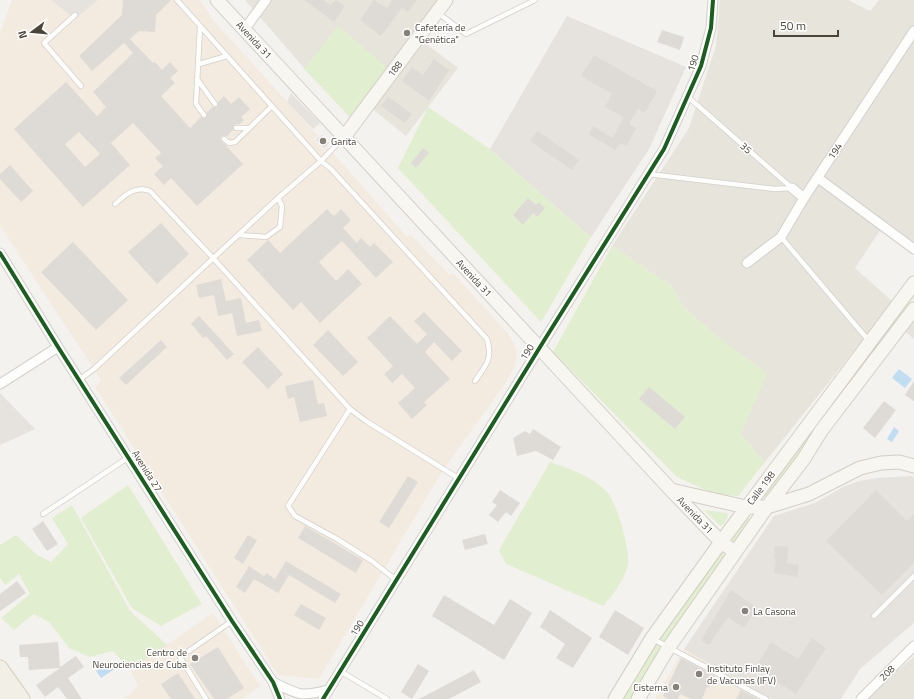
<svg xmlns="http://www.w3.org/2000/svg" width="914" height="699" viewBox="0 0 914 699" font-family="'Titillium Web',sans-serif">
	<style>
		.residential { fill: #e7e4dc }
		.commercial { fill: #f3ebdf }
		.industrial { fill: #e6e2de }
		.green { fill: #e1eecf }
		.parking { fill: #e6e3df }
		.water { fill: #c0ddf1 }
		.building { fill: #dedbd6; fill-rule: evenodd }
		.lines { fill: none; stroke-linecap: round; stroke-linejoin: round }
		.lane-casing { stroke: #d2d0cb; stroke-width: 6 }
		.street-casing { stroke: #d2d0cb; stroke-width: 11 }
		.secondary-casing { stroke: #d3cfc5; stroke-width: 15 }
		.primary-casing { stroke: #d6cebb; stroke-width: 17 }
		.lane { stroke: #fdfdfc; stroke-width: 4.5 }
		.street { stroke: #fdfdfc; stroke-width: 9 }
		.secondary { stroke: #f7f6f1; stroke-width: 13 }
		.primary { stroke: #f2efe6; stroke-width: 15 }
		.cycleway-casing { stroke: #fff; stroke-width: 6 }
		.cycleway { stroke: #1b5e20; stroke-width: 4 }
		.poi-dot { fill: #868178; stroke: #fff; stroke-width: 1.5 }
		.labels { text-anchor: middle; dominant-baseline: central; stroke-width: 3; stroke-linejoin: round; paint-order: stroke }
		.poi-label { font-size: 10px; fill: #4b4439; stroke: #fff; text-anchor: start }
		.street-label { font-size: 10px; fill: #4b4439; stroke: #fff }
	</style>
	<rect width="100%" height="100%" fill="#f4f2ee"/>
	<path class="residential" d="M245,0H446L418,38L458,68L406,136L365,103L351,118L304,68Z
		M720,0H848L870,11L879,0H914V245L883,226L855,268L893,302L765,462L741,435L718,337L683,307L672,286L612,246L689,128L716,46Z
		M914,657V699H868L898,670Z"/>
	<path class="commercial" d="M12,0H200L213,20L318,136L314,139L324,150L328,147L407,237L411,235L449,275L453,273L509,335L514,344L517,354L515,365L505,384L443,470L319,679L278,675L95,387L101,381L94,369L0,226V34Z
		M213,613L260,686L242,699H124L138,686L130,670Z
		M684,649L772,699H655Z"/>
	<path class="industrial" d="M567,16L686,67L649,149L591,237L490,149Z
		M914,318V339L904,331Z
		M0,393L35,429L0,445Z
		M912,476L914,477V623L860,669L841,699H772L684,649L774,516L815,503L843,487L859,481L878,478Z"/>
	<path class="green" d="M338,26L387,67L351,118L304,69Z
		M428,107L490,149L591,237L541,322L398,168Z
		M612,246L672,286L683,307L718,337L767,373L741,435L765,462L738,496L717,495L677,477L553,352Z
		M914,294V298L821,419L819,417Z
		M806,437L808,440L769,497H762Z
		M550,462C569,468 593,477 607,492C617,503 630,549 628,564C626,577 612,597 603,606L506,564L499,550Z
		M128,485L202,604L161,626L132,608L81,518Z
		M72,505L130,611L167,645L130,670L113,651L90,657L69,648L49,622L34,614L14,630L1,618L30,594L19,574L5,585L0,578V545L16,535L36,554L51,562L68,544L52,518Z
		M704,510L727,513L728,517L723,525L720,526Z
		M744,518H749V522L737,541L734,542L731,539Z
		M721,552L723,553L725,558L632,699H621L658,639Z"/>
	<path class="parking" d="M51,0H98L75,19Z
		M291,93L320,123L313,129L287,102Z"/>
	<path class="water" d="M899,369L912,379L905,388L892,378Z
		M894,427L899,431L892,442L887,439Z
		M111,661L116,668L101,678L96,671Z"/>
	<path class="building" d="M123,0H171L156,15L155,32L139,31L130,39L153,63L155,62L162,70L170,62L178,71L170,78L175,83L161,96L190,128L201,117L206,118L207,112L213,107H217L218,102L224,96L231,104L239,97L250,109L241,117L244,120L240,124L234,125L233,130L227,136H222L220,139L243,164L197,206L171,178L164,185L154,174L163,166L155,158L161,153L133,123L111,143L130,165L83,207L14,129L66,82L97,116L106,107L93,92L133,53L124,43L92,71L79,56L122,15ZM79,132L100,154L85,167L65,144Z
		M304,0H323L331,5L336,0L345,6L334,22Z
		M374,0L387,8L392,0H417L408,12L402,8L381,36L360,20Z
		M662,30L684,37L680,50L657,42Z
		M594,55L657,91L645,113L638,109L629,124L636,128L627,146L620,143L615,150L589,134L593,126L613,138L624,117L605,107L612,94L581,76Z
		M434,59L449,70L429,101L402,81L412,67L423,75Z
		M388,97L412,114L405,123L381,106Z
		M538,131L579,160L572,170L530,141Z
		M322,135L329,143L324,148L316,140Z
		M423,148L429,153L416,168L411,163Z
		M10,165L33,191L21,202L0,179V174Z
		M528,198L536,205L539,202L545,208L537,217L533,213L523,225L513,215Z
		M327,209L334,216L341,209L351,220L343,228L357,243L361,238L370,247L374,243L393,262L376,278L342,241L319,262L336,281L348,269L362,284L320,323L301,302L293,310L247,260L268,240L280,253Z
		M161,223L189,254L157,284L128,252Z
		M73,242L128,300L96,330L41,272Z
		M221,279L226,301L241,298L246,323L259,320L262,331L237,336L232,313L218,316L214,295L199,298L196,285Z
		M424,312L462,351L452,361L434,342L425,352L450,379L424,402L427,405L412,419L398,403L415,388L402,374L392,383L384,374L393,366L367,338L390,316L417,344L427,334L414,321Z
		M199,316L234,354L227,360L206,336L203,338L191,324Z
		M328,330L358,362L343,376L313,345Z
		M161,340L167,347L126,385L119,378Z
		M258,347L283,374L268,389L242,362Z
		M313,380L318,404L324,403L327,416L300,422L294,397L288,399L285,386Z
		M914,381V401L905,395Z
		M649,387L685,417L675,429L639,399Z
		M884,401L896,410L875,438L863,428Z
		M533,429L561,447L553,460L536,451L517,456L513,438L525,431L530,434Z
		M408,476L418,482L389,528L379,522Z
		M500,490L520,503L511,516L506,512L498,522L489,515L497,505L492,502Z
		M876,490L907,521L914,514V563L882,595L826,541Z
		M43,521L58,544L47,551L32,529Z
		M305,526L363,560L356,573L298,538Z
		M485,534L488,544L465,550L462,540Z
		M248,535L257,540L243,564L234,558Z
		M775,546L788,547L787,563L799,565L797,577L774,573L776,559H774Z
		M286,561L341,594L335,603L289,575L278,593L254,579L245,593L236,587L249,566L264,576L266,573L275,579Z
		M17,581L26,593L0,611V594Z
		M731,590L757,608L744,628L728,617L709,645L701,640Z
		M444,595L494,625L510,599L532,613L504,660L432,616Z
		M301,604L326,618L319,630L294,615Z
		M550,610L592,638L573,668L556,658L565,644L540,627Z
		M615,610L644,628L628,655L599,637Z
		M812,638L826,648L796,694L755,668L771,642L798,659Z
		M58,642L60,667L76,656L84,667L68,678L82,699H67L58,687L45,697L36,685L60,668L29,670L28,657H20L19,645Z
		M218,647L244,688L227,699H214L190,664Z
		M681,658L715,676L709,688L707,687L702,699H691L680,694L678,699H668L663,696Z
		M418,664L429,671L412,699L401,692Z
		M474,670L481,682L449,699H419Z
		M178,673L195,699H171L161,684Z
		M741,690L758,699H736Z"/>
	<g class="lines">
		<defs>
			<path id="lane" d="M177,0L321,161L331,169L487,339C493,359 486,365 475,381
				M438,13L466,34L535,0
				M75,15L44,43L81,86
				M200,26L196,104L204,115
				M199,64L227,56
				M197,79L215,104
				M688,97L792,188
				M236,128H248
				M224,139L229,143L235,142L272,106
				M648,174L775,189L792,188
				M115,204C125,195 136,185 150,191L214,259L350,409L366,421L458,478
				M240,235L266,237L280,227L282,206L278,198
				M781,237L869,341
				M79,380L94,369L278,198L321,161L343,138
				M350,409L288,506L295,516L337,539L372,561L396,580
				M43,514L129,457
				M874,616L914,576
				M653,639L766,699
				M340,671L387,699
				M206,699L180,657L232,621"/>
			<path id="street" d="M244,30L266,0
				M818,178L914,249
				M792,188L804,198
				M0,253L58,347L232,621L273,682L280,699
				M747,263L781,237L804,198L914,31
				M0,384L58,347
				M273,682C298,695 301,697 328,690
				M323,699L545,339L664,149L701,66L711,28L713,0
				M861,699L914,646"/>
			<path id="secondary" d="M217,0L671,490L721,542L735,552
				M344,137L446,0
				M671,490L746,507H767L809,494L860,468L881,463L899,462L914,466
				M615,699L652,638L721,542L914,283
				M638,699L669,647L767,507L803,460L821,431L914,309"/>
			<path id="primary" d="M0,668L22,699
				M0,686L9,699"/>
		</defs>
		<use href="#lane" class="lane-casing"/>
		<use href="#street" class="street-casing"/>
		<use href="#secondary" class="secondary-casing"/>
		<use href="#primary" class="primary-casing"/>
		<use href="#lane" class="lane"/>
		<use href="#street" class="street"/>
		<use href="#secondary" class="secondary"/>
		<use href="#primary" class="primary"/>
		<defs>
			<path id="cycleway" d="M0,253L58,347L232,621L273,682L280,699
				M323,699L545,339L664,149L701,66L711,28L713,0"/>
		</defs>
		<use href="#cycleway" class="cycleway-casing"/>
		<use href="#cycleway" class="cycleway"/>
	</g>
	<g class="poi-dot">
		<circle cx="407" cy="33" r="4"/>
		<circle cx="323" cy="141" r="4"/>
		<circle cx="745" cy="611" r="4"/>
		<circle cx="195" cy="658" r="4"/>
		<circle cx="699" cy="674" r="4"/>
		<circle cx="676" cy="687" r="4"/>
	</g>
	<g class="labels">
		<g class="poi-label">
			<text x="415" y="27">Cafetería de<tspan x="415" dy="12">"Genética"</tspan></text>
			<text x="331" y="141">Garita</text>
			<text x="753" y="611">La Casona</text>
			<text x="187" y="652" text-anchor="end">Centro de<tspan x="187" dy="12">Neurociencias de Cuba</tspan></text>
			<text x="707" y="668">Instituto Finlay<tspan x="707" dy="12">de Vacunas (IFV)</tspan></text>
			<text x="668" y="687" text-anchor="end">Cisterna</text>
		</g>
		<g class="street-label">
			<text transform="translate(254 40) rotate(47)">Avenida 31</text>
			<text transform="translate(693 63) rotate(-72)">190</text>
			<text transform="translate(395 69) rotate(-53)">188</text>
			<text transform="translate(746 148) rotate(41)">35</text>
			<text transform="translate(835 151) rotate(-57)">194</text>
			<text transform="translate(474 278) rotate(47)">Avenida 31</text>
			<text transform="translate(527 352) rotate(-58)">190</text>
			<text transform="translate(147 471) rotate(58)">Avenida 27</text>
			<text transform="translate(761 488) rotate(-53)">Calle 198</text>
			<text transform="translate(695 515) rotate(46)">Avenida 31</text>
			<text transform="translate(357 628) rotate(-58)">190</text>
			<text transform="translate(887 673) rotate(-45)">208</text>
		</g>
	</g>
	<g transform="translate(32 32) rotate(254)" stroke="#ffffff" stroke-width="3" paint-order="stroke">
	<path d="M0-3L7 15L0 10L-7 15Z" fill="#4b4439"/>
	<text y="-6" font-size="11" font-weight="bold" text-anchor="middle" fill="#4b4439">N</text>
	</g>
	<path d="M774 30v6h64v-6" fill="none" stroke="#4b4439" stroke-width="2"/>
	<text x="780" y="30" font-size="12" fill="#4b4439" stroke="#ffffff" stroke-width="3" paint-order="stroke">50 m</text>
</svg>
